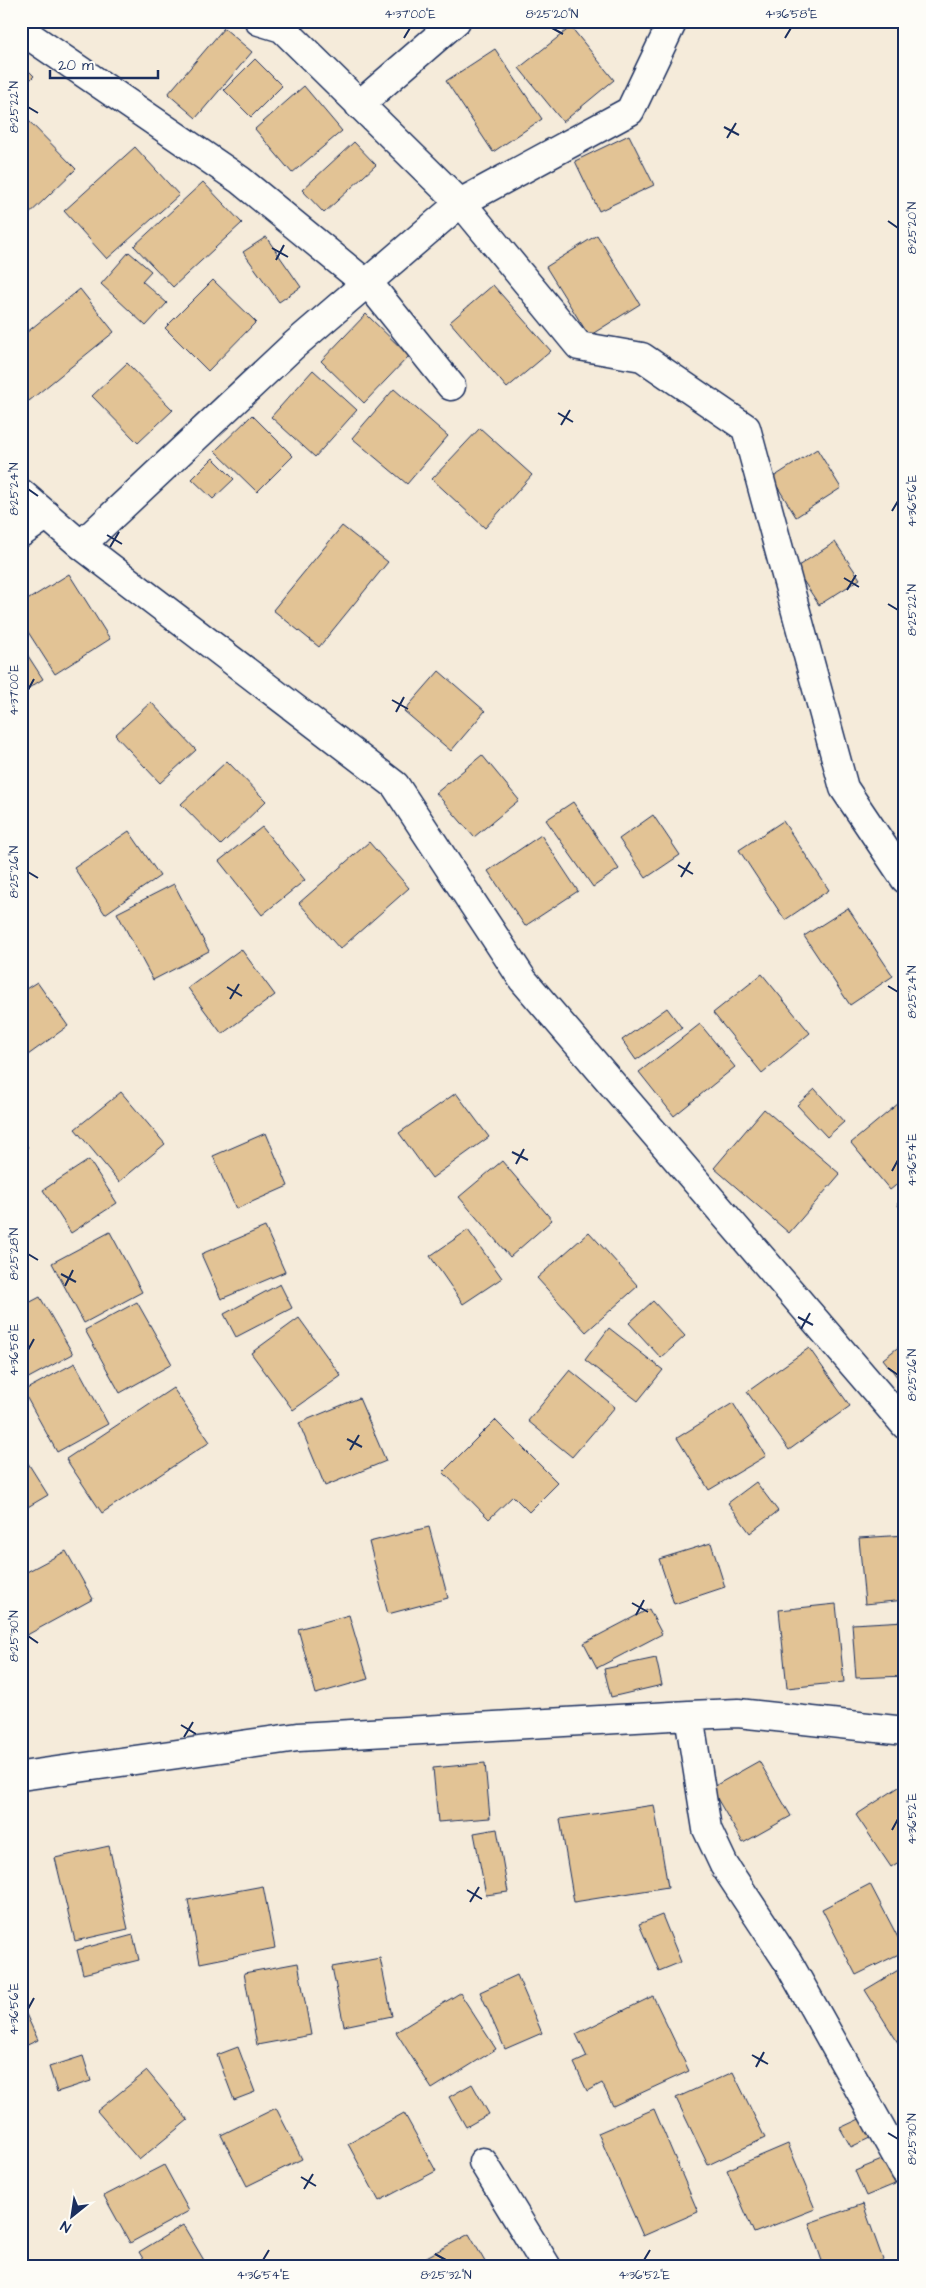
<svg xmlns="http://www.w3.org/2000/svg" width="926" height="2288" viewBox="0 0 926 2288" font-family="'Architects Daughter',sans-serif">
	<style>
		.building { fill: #e2c395; stroke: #1b2f5e }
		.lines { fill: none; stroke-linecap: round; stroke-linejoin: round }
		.minor-casing { stroke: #1b2f5e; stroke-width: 31 }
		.minor { stroke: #fdfcf7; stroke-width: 28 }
		.ticks { fill: none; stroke: #1b2f5e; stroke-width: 2 }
		.neatline { fill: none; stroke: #1b2f5e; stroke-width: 2 }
		.ticks-label { font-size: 12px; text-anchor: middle; fill: #1b2f5e }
	</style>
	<rect width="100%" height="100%" fill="#f5ebda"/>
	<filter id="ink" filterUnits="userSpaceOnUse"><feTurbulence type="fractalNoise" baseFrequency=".02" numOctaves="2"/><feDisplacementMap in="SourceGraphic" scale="10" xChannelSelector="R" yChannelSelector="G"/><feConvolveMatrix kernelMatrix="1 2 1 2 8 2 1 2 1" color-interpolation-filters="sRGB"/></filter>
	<g filter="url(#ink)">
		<path class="building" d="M89,21H99L95,27Z
			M571,27L614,80L563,122L519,68Z
			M224,28L252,52L196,118L168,94Z
			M495,49L542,119L493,152L446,81Z
			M255,59L282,86L251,117L224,90Z
			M21,63L34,76L21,89Z
			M304,86L342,131L292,173L255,129Z
			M21,113L76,169L21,222Z
			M629,135L654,185L599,211L575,161Z
			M354,142L376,165L324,213L302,190Z
			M135,147L179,195L107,259L64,211Z
			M203,182L242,223L173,287L134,246Z
			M597,235L640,304L589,336L546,267Z
			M266,237L301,287L279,302L243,252Z
			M129,252L151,271L142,281L167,303L146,326L101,284Z
			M213,280L256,322L208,371L165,328Z
			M493,285L551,351L507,388L450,322Z
			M80,289L114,332L29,401L21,392V337Z
			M21,311L28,318L21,325Z
			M366,314L409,356L364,403L321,361Z
			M127,363L173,410L138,443L92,396Z
			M313,370L357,410L315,457L271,417Z
			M394,389L448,436L407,484L352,438Z
			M252,415L293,456L257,492L215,451Z
			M480,428L532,475L485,528L432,479Z
			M817,449L841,488L796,517L772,478Z
			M213,458L234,479L213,499L192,479Z
			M342,526L388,562L319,647L273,610Z
			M835,542L860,579L819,605L795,568Z
			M69,574L110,639L55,674L21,621V604Z
			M21,645L43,679L21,693Z
			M439,671L485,711L451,751L404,711Z
			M151,702L196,750L160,783L115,735Z
			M482,755L519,800L474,837L436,793Z
			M227,761L266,801L221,845L181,804Z
			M573,802L619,869L593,887L546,820Z
			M653,815L680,855L646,878L619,839Z
			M783,821L829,890L785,920L739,850Z
			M262,827L305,880L262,915L219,861Z
			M129,831L160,876L105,914L74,868Z
			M541,835L578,891L525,926L488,871Z
			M369,842L409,888L340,949L299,903Z
			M174,884L209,951L153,980L117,913Z
			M848,908L893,976L850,1005L804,936Z
			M241,949L275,995L222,1034L188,988Z
			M762,974L810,1033L762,1073L713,1013Z
			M37,982L68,1026L21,1060V992Z
			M667,1008L682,1028L636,1060L622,1040Z
			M700,1024L735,1067L674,1116L639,1072Z
			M815,1089L844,1122L827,1137L797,1105Z
			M121,1092L165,1144L119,1182L75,1129Z
			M456,1093L489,1137L432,1178L399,1133Z
			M905,1098V1178L890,1190L851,1143Z
			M764,1109L840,1174L789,1233L714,1168Z
			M266,1133L288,1186L236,1209L213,1156Z
			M21,1140L28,1147L21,1153Z
			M89,1160L117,1203L71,1233L43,1190Z
			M502,1161L552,1220L510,1257L459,1197Z
			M905,1197V1214L897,1204Z
			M265,1227L285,1272L221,1299L201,1254Z
			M468,1230L502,1278L463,1304L430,1256Z
			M110,1232L142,1292L84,1323L52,1263Z
			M589,1232L638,1286L586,1332L537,1278Z
			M280,1284L292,1308L236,1337L224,1314Z
			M40,1297L73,1354L21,1382V1307Z
			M653,1301L685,1336L661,1358L629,1323Z
			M137,1302L172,1364L120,1393L85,1330Z
			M299,1318L341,1376L293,1410L251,1353Z
			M609,1328L663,1370L638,1401L585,1360Z
			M905,1342V1387L883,1359Z
			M809,1348L850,1406L789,1450L747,1392Z
			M75,1363L108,1424L57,1452L23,1391Z
			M570,1370L615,1407L572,1457L528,1421Z
			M173,1388L210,1442L102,1513L66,1459Z
			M359,1398L386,1461L325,1486L299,1423Z
			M733,1403L766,1456L709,1490L677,1438Z
			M495,1420L558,1483L529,1512L513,1496L489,1519L443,1472Z
			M21,1452L48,1495L21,1511Z
			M756,1482L778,1511L750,1533L728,1503Z
			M429,1527L448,1598L388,1614L369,1542Z
			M905,1535V1600L865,1604L859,1538Z
			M711,1543L725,1587L674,1604L659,1559Z
			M66,1551L93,1599L27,1635L21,1626V1575Z
			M836,1604L844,1682L787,1688L779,1610Z
			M649,1609L662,1634L597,1668L584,1643Z
			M349,1615L368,1679L316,1694L298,1629Z
			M905,1621V1676L856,1678L852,1624Z
			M656,1658L662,1685L611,1697L604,1669Z
			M759,1761L791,1816L743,1843L711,1788Z
			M485,1763L490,1818L438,1822L433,1768Z
			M905,1783V1858L891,1867L856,1815Z
			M654,1805L668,1887L574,1902L560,1819Z
			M497,1829L508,1892L486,1895L474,1833Z
			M109,1846L128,1929L75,1941L55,1858Z
			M870,1884L905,1951L856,1975L822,1909Z
			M263,1886L275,1948L200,1963L188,1900Z
			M662,1915L681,1962L659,1971L639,1924Z
			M133,1935L139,1960L83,1974L77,1950Z
			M380,1958L392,2016L344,2026L332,1967Z
			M298,1963L311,2035L257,2045L244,1973Z
			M905,1966V2054L865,1990Z
			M517,1975L542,2033L505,2049L480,1992Z
			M460,1993L496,2049L432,2089L396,2032Z
			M653,1996L689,2071L613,2106L602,2083L587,2091L574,2063L587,2057L576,2034Z
			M26,2014L38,2040L21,2048V2016Z
			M238,2047L255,2092L234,2100L217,2055Z
			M83,2056L91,2081L57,2092L49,2067Z
			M147,2071L188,2120L139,2160L97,2111Z
			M733,2072L765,2138L708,2165L676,2098Z
			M472,2084L489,2114L466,2127L449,2097Z
			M276,2108L302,2159L247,2186L221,2135Z
			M654,2109L698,2212L643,2236L598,2133Z
			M404,2113L436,2171L379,2201L348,2144Z
			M866,2116L876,2135L851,2147L840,2128Z
			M788,2144L815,2209L754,2233L727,2170Z
			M884,2159L895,2184L866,2196L855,2171Z
			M164,2165L189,2211L130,2243L104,2196Z
			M863,2204L883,2260L861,2267H824L809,2223Z
			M183,2225L208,2267H148L139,2252Z
			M469,2234L488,2267H408Z"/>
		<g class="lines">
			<defs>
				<path id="minor" d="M259,21L282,28L468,211L579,346L642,357L746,428L844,788L905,879
					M21,30L240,180L374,290L451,386
					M359,105L456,21
					M21,493L81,545L395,785L523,980L905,1425
					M21,533L47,515
					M81,545L293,346L460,203L630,111L673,21
					M689,1715L707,1829L724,1865L788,1962L905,2171
					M21,1776L298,1737L689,1715L738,1713L905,1731
					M483,2162L547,2267"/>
			</defs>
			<use href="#minor" class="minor-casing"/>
			<use href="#minor" class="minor"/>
		</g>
	</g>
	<path class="ticks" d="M552,28L563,34M404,38L410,28M785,38L791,28M28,107L38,113M724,127L739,135M727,138L736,123M888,221L898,228M272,248L288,257M276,260L284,245M558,413L573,422M561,425L570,410M28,489L38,496M892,511L898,501M107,535L122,544M110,547L119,532M844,578L859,587M847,590L856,575M888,604L898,610M28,690L34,679M392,700L408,709M396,712L404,697M678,865L693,874M28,872L38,878M681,877L690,862M888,986L898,992M227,987L242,996M230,999L239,984M512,1152L528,1160M516,1164L524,1149M892,1171L898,1160M28,1254L38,1260M61,1274L76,1282M65,1286L73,1270M798,1317L813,1325M801,1329L810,1313M28,1350L34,1339M888,1368L898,1375M347,1439L362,1447M350,1450L359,1435M632,1603L648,1612M636,1615L644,1600M28,1636L38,1643M181,1725L196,1734M184,1737L193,1722M892,1830L898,1819M467,1890L482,1899M470,1902L479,1887M28,2009L34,1998M752,2055L768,2064M756,2067L764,2052M888,2133L898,2139M301,2177L316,2186M304,2189L313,2174M435,2254L446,2260M263,2260L269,2250M644,2260L650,2250"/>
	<rect width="926" height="2288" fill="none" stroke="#fdfcf7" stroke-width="55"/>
	<g transform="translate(72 2216) rotate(210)" stroke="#fdfcf7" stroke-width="4" paint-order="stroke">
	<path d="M0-4L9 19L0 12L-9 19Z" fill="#1b2f5e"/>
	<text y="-8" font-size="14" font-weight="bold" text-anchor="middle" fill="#1b2f5e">N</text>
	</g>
	<path d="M50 70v8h108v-8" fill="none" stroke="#1b2f5e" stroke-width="2.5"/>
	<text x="58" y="70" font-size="15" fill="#1b2f5e" stroke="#fdfcf7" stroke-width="4" paint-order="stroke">20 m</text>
	<rect x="28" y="28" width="870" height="2232" class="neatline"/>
	<g class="ticks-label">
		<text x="410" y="18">4°37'00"E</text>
		<text x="552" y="18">8°25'20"N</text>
		<text x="791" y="18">4°36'58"E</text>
		<text transform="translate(14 107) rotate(-90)" y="4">8°25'22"N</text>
		<text transform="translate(912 228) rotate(-90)" y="4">8°25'20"N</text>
		<text transform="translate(14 489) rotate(-90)" y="4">8°25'24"N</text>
		<text transform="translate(912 501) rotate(-90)" y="4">4°36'56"E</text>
		<text transform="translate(912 610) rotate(-90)" y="4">8°25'22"N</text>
		<text transform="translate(14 690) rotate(-90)" y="4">4°37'00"E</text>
		<text transform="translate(14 872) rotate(-90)" y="4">8°25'26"N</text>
		<text transform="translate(912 992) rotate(-90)" y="4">8°25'24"N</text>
		<text transform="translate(912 1160) rotate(-90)" y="4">4°36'54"E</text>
		<text transform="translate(14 1254) rotate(-90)" y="4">8°25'28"N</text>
		<text transform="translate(14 1350) rotate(-90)" y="4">4°36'58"E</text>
		<text transform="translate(912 1375) rotate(-90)" y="4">8°25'26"N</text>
		<text transform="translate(14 1636) rotate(-90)" y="4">8°25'30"N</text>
		<text transform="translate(912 1819) rotate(-90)" y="4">4°36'52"E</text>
		<text transform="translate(14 2009) rotate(-90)" y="4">4°36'56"E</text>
		<text transform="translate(912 2139) rotate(-90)" y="4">8°25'30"N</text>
		<text x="263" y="2279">4°36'54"E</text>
		<text x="446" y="2279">8°25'32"N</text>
		<text x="644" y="2279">4°36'52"E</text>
	</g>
</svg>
